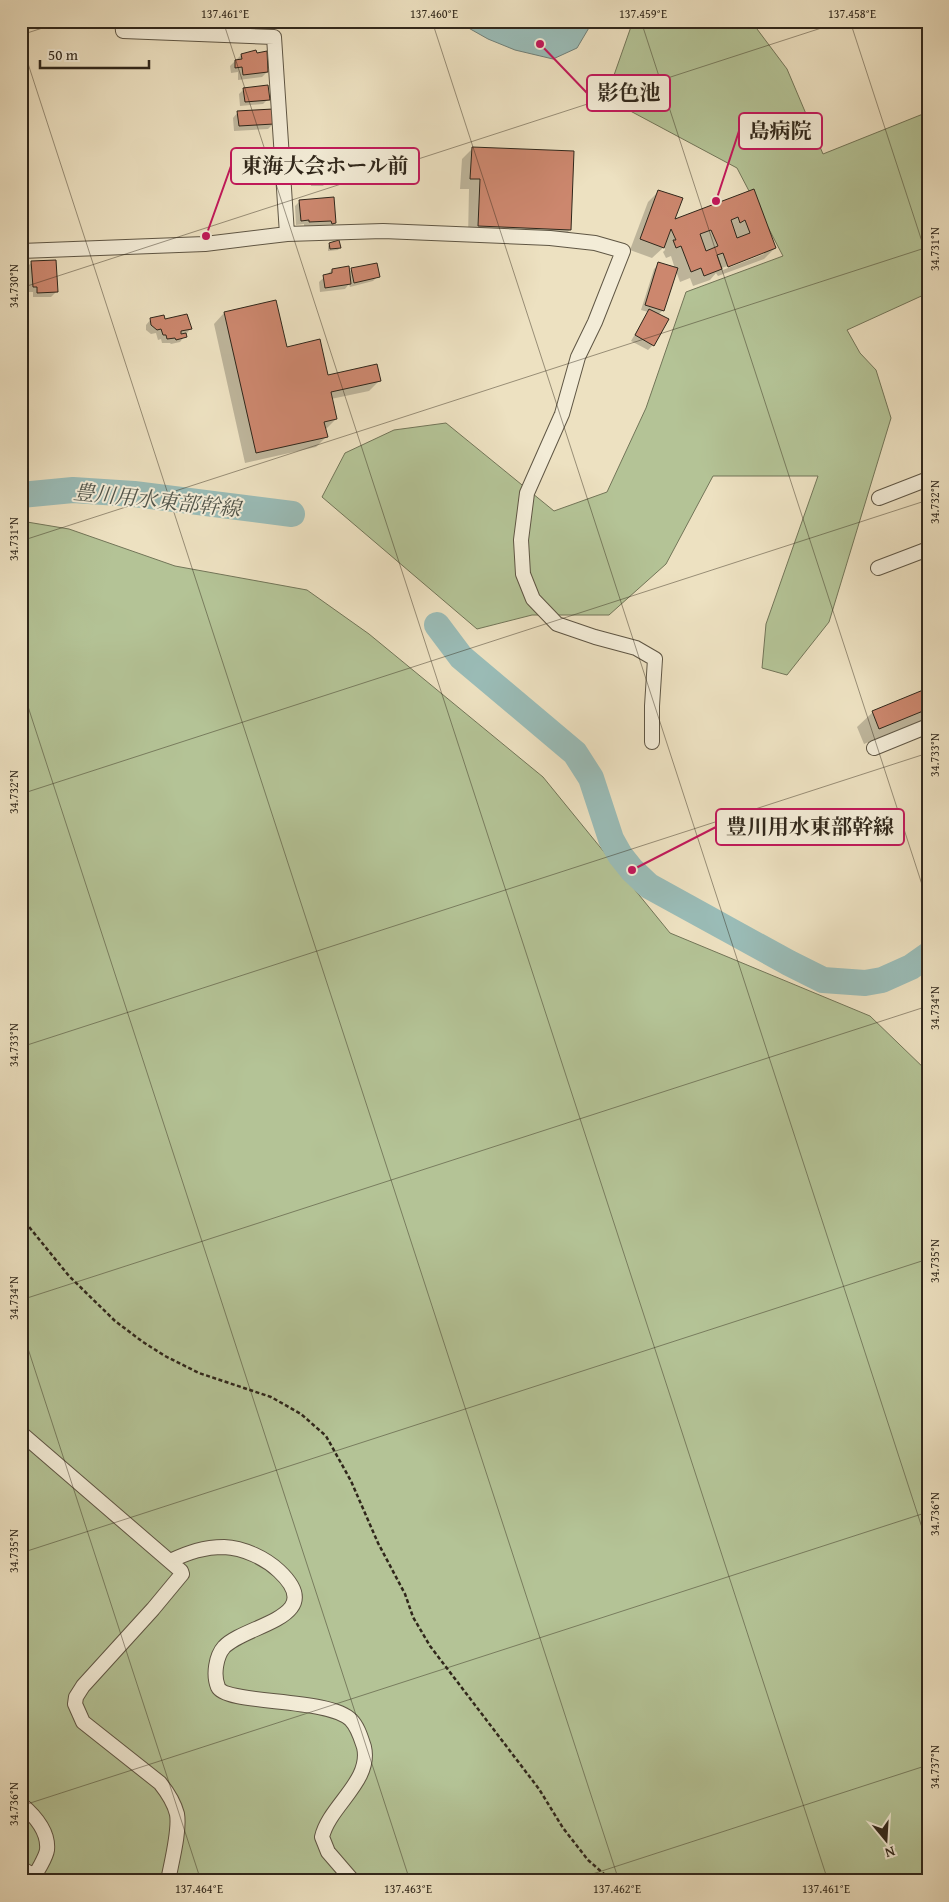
<svg xmlns="http://www.w3.org/2000/svg" width="949" height="1902" viewBox="0 0 949 1902" font-family="'Gentium Book Plus','Noto Serif JP',serif">
	<style>
		.green { fill: #b4c396; stroke: #727558 }
		.water { fill: #9abcb7; stroke: #708079 }
		.shadow { fill: #0003; fill-rule: evenodd }
		.lines { fill: none; stroke-linecap: round; stroke-linejoin: round }
		.river { stroke: #9abcb7; stroke-width: 26 }
		.building { fill: #cc876e; stroke: #30271b; fill-rule: evenodd }
		.street-casing { stroke: #5f5644; stroke-width: 16 }
		.path { stroke: #30271b; stroke-width: 2.5; stroke-dasharray: 4 2.5; stroke-linecap: butt }
		.street { stroke: #f3ecd7; stroke-width: 14 }
		.ticks { fill: none; stroke: #30271b; stroke-width: 1; stroke-opacity: 0.45 }
		.labels { text-anchor: middle; dominant-baseline: central; stroke-width: 4; stroke-linejoin: round; paint-order: stroke }
		.water-label { font-size: 21px; font-style: italic; fill: #50544a; stroke: #f3ecd7 }
		.leader { fill: none; stroke: #c2185b; stroke-width: 2 }
		.callout-dot { fill: #c2185b; stroke: #f3ecd7; stroke-width: 2 }
		.callout { fill: #f3ecd7; stroke: #c2185b; stroke-width: 2 }
		.callout-label { font-size: 21px; text-anchor: middle; font-weight: bold; fill: #30271b }
		.neatline { fill: none; stroke: #30271b; stroke-width: 2 }
		.ticks-label { font-size: 12px; text-anchor: middle; fill: #30271b }
	</style>
	<rect width="100%" height="100%" fill="#ede1c1"/>
	<filter id="stains"><feTurbulence type="fractalNoise" baseFrequency=".004" numOctaves="4"/><feColorMatrix values="0 0 0 0 .2 0 0 0 0 .09 0 0 0 0 .02 0 0 0 .5 -.17"/></filter>
	<radialGradient id="worn" r=".72"><stop offset=".6" stop-color="#630" stop-opacity="0"/><stop offset="1" stop-color="#630" stop-opacity=".3"/></radialGradient>
	<path class="green" d="M633,21H751L787,69L823,154L928,112V293L847,330L860,353L876,370L891,418L829,622L787,675L762,668L766,624L818,476H713L666,564L609,615H532L477,629L322,497L345,453L394,430L446,423L554,511L607,492L646,408L686,292L783,256L737,168L606,98Z
		M21,521L69,529L175,566L307,590L369,634L543,777L670,933L870,1016L928,1072V1881H21Z"/>
	<path class="water" d="M464,21H593L577,48L553,59L515,50L488,39L465,26Z"/>
	<path class="shadow" d="M241,55L267,72L262,77L238,80V72L231,73L230,66Z
		M244,89L268,99L263,104L240,106L239,94Z
		M238,112L273,124L268,129L234,131L233,118Z
		M472,149L570,230L559,240L468,237L469,189H460L462,159Z
		M326,152L328,180L323,186H311L310,169L286,170L285,160L290,155Z
		M659,191L673,222L753,191L775,248L764,259L718,276L716,273L710,280L693,286L690,278L680,282L676,271L663,310L658,315L653,345L648,350L631,341L648,312L641,310L654,269L659,264L675,269L671,256L666,258L663,252L665,250L664,247L652,258L630,250L648,202ZM764,252V254L723,270L722,268Z
		M300,201L335,223L330,228H327V225L304,226V224L296,225L295,206Z
		M330,244L340,247L338,250L328,251V246Z
		M32,262L56,292L51,297H33V292H28L27,267Z
		M352,269L378,276L373,281L350,287L349,284L345,289L320,292L319,282L332,270L348,273Z
		M224,313L286,348L327,376L380,380L369,391L331,399L336,419L325,430L326,437L316,447L245,463L214,324Z
		M151,319L164,320L191,328L180,342L171,344L170,343H162L161,339L158,340L156,333L151,334L146,330V325Z
		M928,689V718L864,744L857,727L873,712Z
		M928,762V783H927L922,768Z"/>
	<g class="lines">
		<path class="river" d="M21,495L73,490L134,494L292,514
			M437,625L461,657L575,753L591,778L611,839L620,855L632,870L649,886L789,963L823,980L865,983L882,980L911,967L928,955"/>
	</g>
	<path class="building" d="M256,50L257,53L267,51L268,72L243,75L242,67L235,68V60L242,59L241,54Z
		M268,85L270,100L245,102L243,88Z
		M273,109L274,124L239,126L237,111Z
		M472,147L574,151L571,230L478,226L480,179H470Z
		M754,189L776,248L728,267L723,253L717,255L722,269L704,276L701,268L691,272L681,246L676,248L673,240H676L671,229L664,248L640,239L658,190L683,198L675,219ZM738,217L740,223L745,220L750,233L737,238L731,220ZM711,230L718,246L706,251L700,234Z
		M334,197L336,223L332,224L331,221L309,222V220L301,221L299,200Z
		M339,240L341,248L330,249L329,243Z
		M56,260L58,292L37,293V287H33L31,261Z
		M658,262L678,268L664,311L645,305Z
		M377,263L380,277L354,283L351,268Z
		M349,266L351,284L325,288L323,275L332,273V269Z
		M276,300L287,347L320,339L328,375L377,364L381,381L331,392L337,419L324,422L328,437L256,453L224,312Z
		M649,309L669,319L654,346L635,335Z
		M187,314L192,329L181,331V334L186,333L187,337L176,340L175,338L167,339L166,335H163L161,329L157,330L151,325L150,318L164,315L165,319Z
		M928,688V709L879,729L872,711Z"/>
	<g class="lines">
		<defs>
			<path id="street" d="M122,21L123,31L274,37L287,234
				M21,251L205,244L287,234L383,231L550,238L595,243L623,251L595,322L578,357L562,414L527,493L521,540L523,574L533,599L557,624L595,637L636,648L655,659L652,706V742
				M879,498L928,479
				M878,568L928,549
				M874,748L928,726
				M21,1433L181,1571L182,1574L153,1609L83,1686L76,1697L75,1704L83,1722L160,1783C168,1793 174,1802 177,1814C180,1831 171,1864 168,1881
				M170,1561C189,1552 204,1547 224,1547C244,1548 265,1558 279,1571C329,1618 246,1624 224,1647C216,1656 213,1675 218,1687C226,1705 329,1697 351,1720C358,1727 361,1738 364,1747C372,1781 329,1806 322,1837L328,1852L353,1881
				M21,1804C34,1815 49,1831 47,1850C46,1857 36,1874 31,1881
				M21,1868L34,1876"/>
		</defs>
		<use href="#street" class="street-casing"/>
		<path class="path" d="M21,1217L69,1276L115,1321L143,1342L165,1356L199,1373L271,1397L301,1414L326,1436L351,1481L378,1543L405,1594L413,1617L430,1646L539,1789L563,1828L588,1860L612,1881"/>
		<use href="#street" class="street"/>
	</g>
	<path class="ticks" d="M223,21L828,1881M432,21L928,1546M641,21L928,903M850,21L928,260M21,35L64,21M21,42L619,1881M21,288L843,21M21,541L928,247M21,685L410,1881M21,794L928,500M21,1047L928,753M21,1300L928,1006M21,1327L201,1881M21,1553L928,1259M21,1806L928,1512M571,1881L928,1765"/>
	<g class="labels">
		<g class="water-label">
			<text transform="translate(157 500) rotate(6)">豊川用水東部幹線</text>
		</g>
	</g>
	<path class="leader" d="M540 44L587 93M716 201L739 131M206 236L231 166M632 870L716 827"/>
	<g class="callout-dot">
		<circle cx="540" cy="44" r="5"/>
		<circle cx="716" cy="201" r="5"/>
		<circle cx="206" cy="236" r="5"/>
		<circle cx="632" cy="870" r="5"/>
	</g>
	<g class="callout">
		<rect x="587" y="75" width="83" height="36" rx="5"/>
		<rect x="739" y="113" width="83" height="36" rx="5"/>
		<rect x="231" y="148" width="188" height="36" rx="5"/>
		<rect x="716" y="809" width="188" height="36" rx="5"/>
	</g>
	<g class="callout-label">
		<text x="629" y="100">影色池</text>
		<text x="780" y="138">島病院</text>
		<text x="325" y="173">東海大会ホール前</text>
		<text x="810" y="834">豊川用水東部幹線</text>
	</g>
	<rect width="949" height="1902" fill="none" stroke="#ede1c1" stroke-width="55"/>
	<g transform="translate(886 1840) rotate(162)" stroke="#f3ecd7" stroke-width="4" paint-order="stroke">
	<path d="M0-4L9 19L0 12L-9 19Z" fill="#30271b"/>
	<text y="-8" font-size="14" font-weight="bold" text-anchor="middle" fill="#30271b">N</text>
	</g>
	<path d="M40 60v8h109v-8" fill="none" stroke="#30271b" stroke-width="2.5"/>
	<text x="48" y="60" font-size="15" fill="#30271b" stroke="#f3ecd7" stroke-width="4" paint-order="stroke">50 m</text>
	<rect x="28" y="28" width="894" height="1846" class="neatline"/>
	<g class="ticks-label">
		<text x="225" y="18">137.461°E</text>
		<text x="434" y="18">137.460°E</text>
		<text x="643" y="18">137.459°E</text>
		<text x="852" y="18">137.458°E</text>
		<text transform="translate(935 249) rotate(-90)" y="4">34.731°N</text>
		<text transform="translate(14 286) rotate(-90)" y="4">34.730°N</text>
		<text transform="translate(935 502) rotate(-90)" y="4">34.732°N</text>
		<text transform="translate(14 539) rotate(-90)" y="4">34.731°N</text>
		<text transform="translate(935 755) rotate(-90)" y="4">34.733°N</text>
		<text transform="translate(14 792) rotate(-90)" y="4">34.732°N</text>
		<text transform="translate(935 1008) rotate(-90)" y="4">34.734°N</text>
		<text transform="translate(14 1045) rotate(-90)" y="4">34.733°N</text>
		<text transform="translate(935 1261) rotate(-90)" y="4">34.735°N</text>
		<text transform="translate(14 1298) rotate(-90)" y="4">34.734°N</text>
		<text transform="translate(935 1514) rotate(-90)" y="4">34.736°N</text>
		<text transform="translate(14 1551) rotate(-90)" y="4">34.735°N</text>
		<text transform="translate(935 1767) rotate(-90)" y="4">34.737°N</text>
		<text transform="translate(14 1804) rotate(-90)" y="4">34.736°N</text>
		<text x="199" y="1893">137.464°E</text>
		<text x="408" y="1893">137.463°E</text>
		<text x="617" y="1893">137.462°E</text>
		<text x="826" y="1893">137.461°E</text>
	</g>
	<rect width="100%" height="100%" filter="url(#stains)"/>
	<rect width="100%" height="100%" fill="url(#worn)"/>
</svg>
